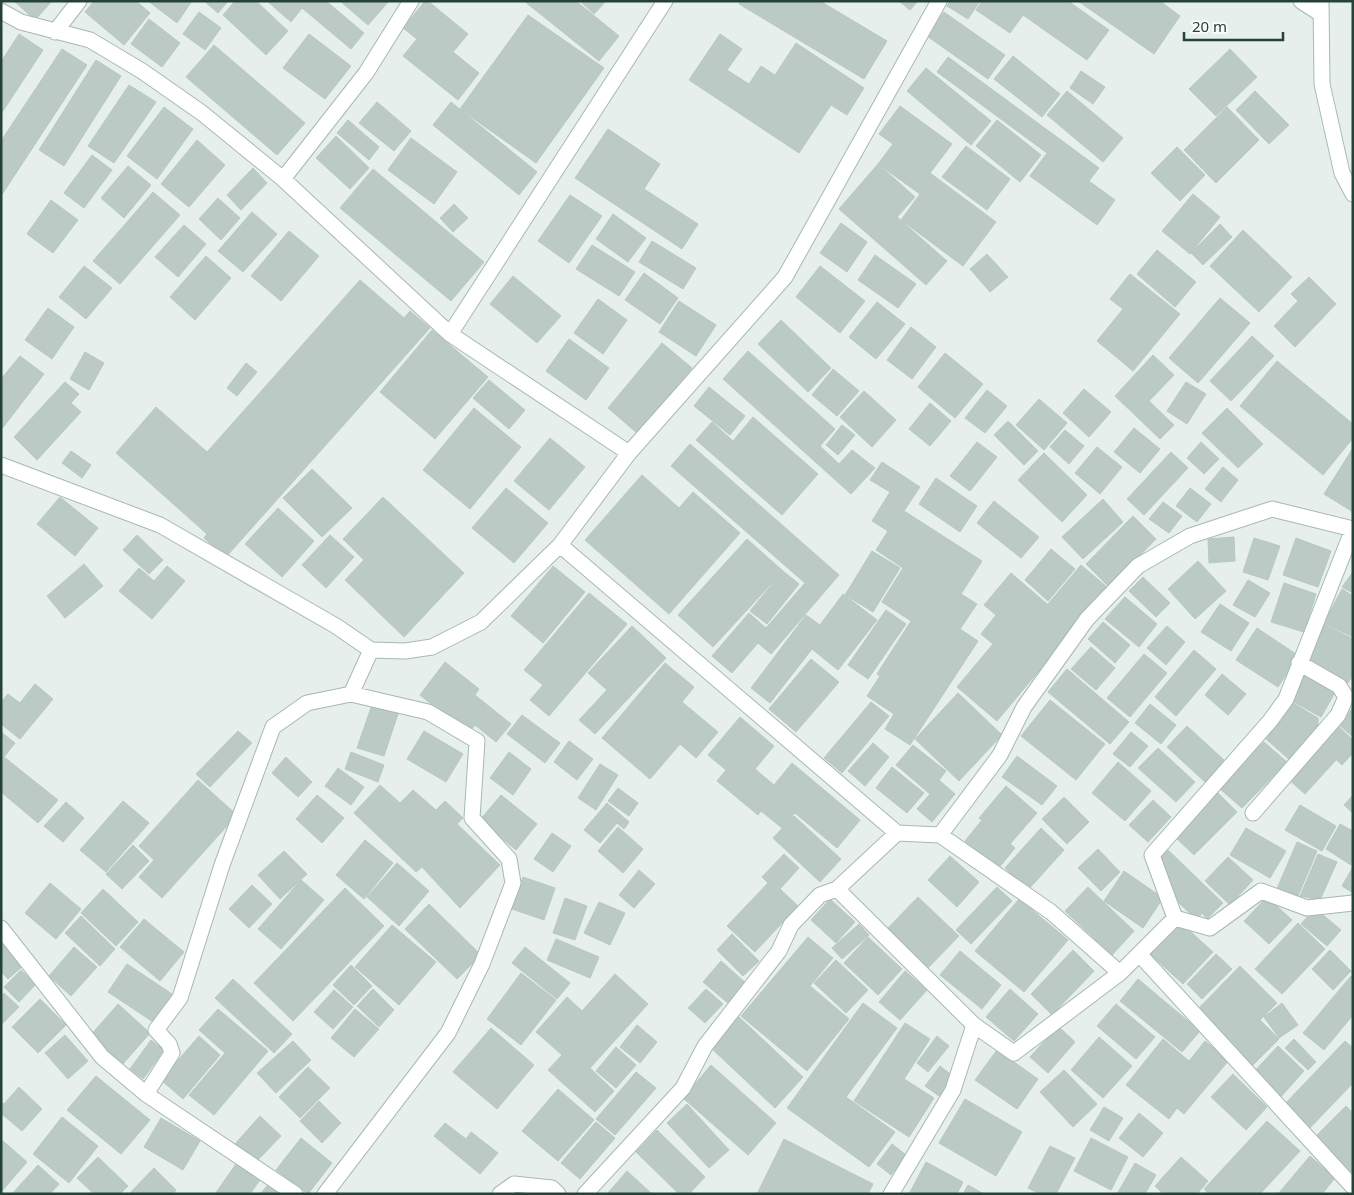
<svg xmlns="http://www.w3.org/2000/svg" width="1354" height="1195" viewBox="0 0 1354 1195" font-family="'Noto Sans',sans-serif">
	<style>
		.building { fill: #bbcac4; stroke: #b8c9c2 }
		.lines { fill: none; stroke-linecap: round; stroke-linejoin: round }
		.street-casing { stroke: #a8b8b2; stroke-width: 17 }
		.secondary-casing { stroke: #a4bbb3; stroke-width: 17 }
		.street { stroke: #fff; stroke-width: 15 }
		.secondary { stroke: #fff; stroke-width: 15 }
	</style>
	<rect width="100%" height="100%" fill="#e6efeb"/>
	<path class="building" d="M14,1H52L35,20Z
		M94,1H136L150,13L124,45L85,12Z
		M148,1H192L177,23Z
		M204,1H228L218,13Z
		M235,1H256L288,31L266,55L223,15Z
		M267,1H326L364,33L351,49L302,8L291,22Z
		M340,1H389L368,25Z
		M425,1H428L468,34L453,52L479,73L458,100L403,56L417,39L403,28Z
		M524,1H576L619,36L599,61Z
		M580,1H606L594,14Z
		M741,1H820L887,41L864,79L739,4Z
		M899,1H918L910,10Z
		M950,1H980L968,19L947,6Z
		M982,1H1068L1109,30L1087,60L1023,15L1010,33L976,10Z
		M1078,1H1160L1180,16L1154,54Z
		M199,12L221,28L205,50L183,34Z
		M944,12L1005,55L988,79L927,36Z
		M528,15L604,68L536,163L460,109Z
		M149,19L180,43L162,67L131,44Z
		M19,34L43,50L1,114V62Z
		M309,34L351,66L325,99L283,68Z
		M720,34L742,49L727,70L749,84L761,66L775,75L796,43L864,88L847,115L831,105L799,153L689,80Z
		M214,45L305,123L277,155L186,77Z
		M62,49L87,65L1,196V141Z
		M1230,49L1257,77L1216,116L1189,89Z
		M1013,56L1060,94L1042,117L994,79Z
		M948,57L1099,168L1089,181L1115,200L1097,225L1030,176L1047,153L937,72Z
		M96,60L121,76L64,166L39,150Z
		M926,68L991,121L971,145L907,91Z
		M1081,71L1105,87L1093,104L1070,88Z
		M129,85L156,102L114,163L88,146Z
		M1067,91L1123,138L1103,162L1047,115Z
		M1255,91L1289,125L1269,144L1236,110Z
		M377,102L411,131L394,151L359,123Z
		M451,102L537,172L519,195L433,125Z
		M900,106L952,144L930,173L996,222L963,266L901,220L920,194L878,164L893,144L879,134Z
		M164,107L193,129L157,179L127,156Z
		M1227,107L1259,140L1216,183L1184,150Z
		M348,120L379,147L369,160L337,133Z
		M997,120L1041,155L1020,182L976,146Z
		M608,129L660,164L644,189L698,224L682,249L575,178Z
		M336,136L369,168L350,189L316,158Z
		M411,138L457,172L434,204L388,170Z
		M197,140L225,165L189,207L161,184Z
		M966,146L1010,179L987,210L942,177Z
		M1177,147L1205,175L1180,201L1151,173Z
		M92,155L112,170L84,208L64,193Z
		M878,164L915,197L897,217L947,261L926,285L839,209Z
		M128,166L151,185L124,218L101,198Z
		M253,168L267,183L241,210L227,195Z
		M373,169L484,262L451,301L340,208Z
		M153,192L180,215L120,284L93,261Z
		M1193,194L1220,217L1190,254L1162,231Z
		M570,195L602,216L569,263L538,241Z
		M218,198L240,218L221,240L199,219Z
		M51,200L78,220L53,253L27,234Z
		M454,204L468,218L453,232L440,218Z
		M252,212L277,234L243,272L218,251Z
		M613,214L646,238L628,262L596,239Z
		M841,223L867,242L847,272L820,253Z
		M1220,224L1232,237L1203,265L1191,253Z
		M184,225L206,244L178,277L155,257Z
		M1243,230L1292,277L1259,312L1210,266Z
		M289,231L319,256L281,301L251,276Z
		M652,241L696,268L683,289L639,262Z
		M592,245L635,272L619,296L576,269Z
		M1157,250L1196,282L1175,307L1137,274Z
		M987,254L1008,277L990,292L970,269Z
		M875,255L916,284L898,308L858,280Z
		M206,256L231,278L195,320L170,297Z
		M84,266L112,288L86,319L59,297Z
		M820,266L865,301L840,333L796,297Z
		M644,273L678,298L660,324L625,300Z
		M1130,274L1180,314L1133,371L1097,341L1123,309L1110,299Z
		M513,276L561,316L537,343L490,304Z
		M1309,277L1336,304L1295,347L1274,326L1298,301L1291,294Z
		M360,280L404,318L410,311L430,328L226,557L204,538L207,534L116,453L156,407L207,452Z
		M1220,298L1250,323L1198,383L1169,358Z
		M598,299L627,320L603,354L574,333Z
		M679,301L716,325L696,356L659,332Z
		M877,302L905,324L876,359L849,337Z
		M48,308L74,327L52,359L25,340Z
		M781,320L831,368L808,392L758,344Z
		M911,327L936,347L912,379L887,360Z
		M432,330L488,377L435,439L380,392Z
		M1252,336L1274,356L1231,401L1210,381Z
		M569,339L609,368L586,400L546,371Z
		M662,343L692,368L637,433L608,408Z
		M748,351L835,429L820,446L839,464L852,450L875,468L851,494L723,379Z
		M85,352L104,363L89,390L70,379Z
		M945,353L983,384L955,418L918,387Z
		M1153,355L1174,375L1149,401L1174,425L1160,439L1115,396Z
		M20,356L44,374L1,430V379Z
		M1277,361L1353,424V438L1323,475L1240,406Z
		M246,363L257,372L237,396L227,388Z
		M833,369L859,391L837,416L812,395Z
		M489,380L525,410L509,429L473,398Z
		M65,382L79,394L71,403L81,412L37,460L14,437Z
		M1186,382L1206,394L1187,424L1167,411Z
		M709,387L745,416L730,435L694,406Z
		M1084,389L1111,412L1089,437L1063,413Z
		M987,390L1007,406L985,433L965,418Z
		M864,391L896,420L872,447L840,417Z
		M1039,399L1067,423L1044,450L1016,425Z
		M930,403L951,421L930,446L909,429Z
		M474,408L521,447L470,509L423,470Z
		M1227,408L1263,444L1238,468L1202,433Z
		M753,417L818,474L782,515L696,440L712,422L733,441Z
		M1008,421L1038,451L1024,465L994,435Z
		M842,425L855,435L838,455L826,445Z
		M1134,428L1160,449L1140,473L1114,452Z
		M1065,430L1084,446L1069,464L1050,447Z
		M550,438L585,467L549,510L514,481Z
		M977,442L997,457L970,491L950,476Z
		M1201,442L1219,459L1204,474L1187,458Z
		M690,444L839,575L771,654L758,643L732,673L712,656L749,613L766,628L805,583L671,466Z
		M1097,447L1122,467L1100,494L1075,473Z
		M1353,448V512L1324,494Z
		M71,451L91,465L82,478L62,463Z
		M1171,452L1188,468L1144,515L1127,499Z
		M1044,453L1087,495L1062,522L1018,480Z
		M882,462L920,487L904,511L982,561L961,594L977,604L960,629L978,641L910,745L885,729L894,714L867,696L880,676L877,674L911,621L882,602L903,568L876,550L888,531L872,521L890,492L870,480Z
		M1223,467L1238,480L1221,502L1205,489Z
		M312,469L352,508L322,537L283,498Z
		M642,475L679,508L693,492L740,533L669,614L585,540Z
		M936,478L977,506L960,532L919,504Z
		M506,488L548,523L514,563L472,528Z
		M1190,488L1211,504L1197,522L1176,506Z
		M60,497L98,528L75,556L37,524Z
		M383,497L464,573L404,637L345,580L364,560L343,539Z
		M1103,499L1123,522L1083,559L1062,537Z
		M994,501L1039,537L1021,558L977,523Z
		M1163,502L1182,516L1169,533L1149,519Z
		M278,508L314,541L282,577L245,544Z
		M1133,516L1156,539L1109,587L1086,564Z
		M137,535L163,560L149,574L123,550Z
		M330,535L354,557L326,588L302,565Z
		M1234,537L1235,561L1209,563L1208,539Z
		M1254,538L1280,546L1268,580L1243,572Z
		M1296,538L1331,551L1318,587L1283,575Z
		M747,539L783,571L713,647L678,615Z
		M1051,549L1075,569L1048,601L1025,580Z
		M872,551L900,568L873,612L845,595Z
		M1198,561L1226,591L1195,619L1168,589Z
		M84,564L103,586L65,618L47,596Z
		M1081,565L1107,587L1074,626L1048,604Z
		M167,566L185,581L152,619L119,591L139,568L154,581Z
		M553,566L585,592L543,643L511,616Z
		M783,571L799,584L767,624L750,611Z
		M1353,572V593L1342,587Z
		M1011,573L1075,628L997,721L957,687L993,644L981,634L996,615L984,605Z
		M1143,577L1170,603L1156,617L1129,591Z
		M1248,580L1270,593L1255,617L1233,605Z
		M1284,583L1316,594L1304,632L1271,622Z
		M1342,589L1353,596V637L1324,623Z
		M589,593L627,624L549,716L530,700L543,685L524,670Z
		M843,594L877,620L838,670L812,649L770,703L751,688L806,615L820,625Z
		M1125,597L1157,624L1139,647L1105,619Z
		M1220,604L1249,623L1231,651L1201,632Z
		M886,610L906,624L868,679L848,665Z
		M1103,622L1130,645L1115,663L1088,639Z
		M1324,624L1353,639V676L1346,685L1306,665Z
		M632,626L666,658L595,734L579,720L607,690L588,673Z
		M1167,626L1185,642L1166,665L1147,648Z
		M1257,628L1299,656L1278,687L1236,660Z
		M1091,647L1115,668L1096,690L1071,669Z
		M1194,650L1216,669L1176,716L1155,697Z
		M1144,654L1167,673L1130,717L1107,698Z
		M811,659L839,682L796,732L769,709Z
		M445,662L479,689L475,695L511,724L496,742L475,725L468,734L420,695Z
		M665,663L694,687L682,702L718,732L696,758L680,744L650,779L602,738Z
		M1067,669L1129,722L1110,744L1048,692Z
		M1305,673L1336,691L1321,717L1290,700Z
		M1222,674L1246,694L1228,715L1205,695Z
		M35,684L53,699L20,739L1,724V702L8,694L20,703Z
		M958,693L1002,735L959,781L915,739Z
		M1050,700L1105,744L1076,780L1021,736Z
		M373,702L399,711L384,756L357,748Z
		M871,702L889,716L842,773L824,758Z
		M1293,703L1318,718V732L1292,762L1266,739Z
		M1150,704L1176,725L1161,744L1135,723Z
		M1353,708V737L1338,724Z
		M522,715L560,743L545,763L507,734Z
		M740,717L774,746L755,769L774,785L792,763L860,820L837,848L795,813L782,828L761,811L758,815L717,781L726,770L708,755Z
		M1337,725L1353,740V753L1342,765L1319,744Z
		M1187,726L1224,760L1205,782L1167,747Z
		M238,731L252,743L210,787L196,774Z
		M424,731L463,754L446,782L407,759Z
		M1,732L15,743L4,757L58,800L38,823L1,792Z
		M1131,732L1148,746L1130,767L1113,754Z
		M569,741L593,759L577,780L554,762Z
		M1264,742L1287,762L1242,808L1219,788Z
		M873,743L889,757L865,786L848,771Z
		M913,745L946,771L939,780L955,794L932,822L917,809L930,794L896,765Z
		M1319,745L1336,760L1305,794L1288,779Z
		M1158,748L1195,782L1176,802L1138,768Z
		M351,752L384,765L378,782L345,769Z
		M509,752L531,769L513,795L490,778Z
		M1017,756L1057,786L1042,805L1002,777Z
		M286,757L312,782L298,797L272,773Z
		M1118,762L1151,791L1125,821L1092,793Z
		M600,764L618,775L596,810L578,798Z
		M892,767L924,793L907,813L876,788Z
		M338,768L364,787L351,805L325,786Z
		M198,780L237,815L162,898L139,877L154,860L139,846Z
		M380,785L400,803L413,790L436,810L445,801L463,818L457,824L500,865L460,908L422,867L416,872L354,813Z
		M1006,786L1037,813L1010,844L979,818Z
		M618,788L638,803L629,816L608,801Z
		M1218,793L1237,812L1194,855L1175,837Z
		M317,795L344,818L322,843L296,819Z
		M501,795L537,824L516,850L480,820Z
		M1353,795V813L1344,805Z
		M1064,797L1089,822L1067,844L1042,819Z
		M1153,800L1171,817L1148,842L1129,825Z
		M123,801L149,823L106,872L80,850Z
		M66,802L84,818L63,842L44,826Z
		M607,803L629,822L624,829L617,823L600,843L584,830Z
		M1300,805L1336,826L1322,851L1285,830Z
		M794,816L841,859L820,882L773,838Z
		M982,820L1015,848L998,869L965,841Z
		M1340,824L1353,831L1351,865L1326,849Z
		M618,827L643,849L623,873L598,851Z
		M1041,828L1064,850L1028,890L1005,868Z
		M1246,828L1286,851L1270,878L1230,855Z
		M552,833L571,846L553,872L534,859Z
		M365,840L393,863L364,899L336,875Z
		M1297,842L1317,851L1298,896L1276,891Z
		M133,845L149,861L122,889L106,874Z
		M1098,849L1120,872L1101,891L1078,868Z
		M1167,849L1223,903L1207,919L1202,913L1197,920L1179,903L1158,857Z
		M284,851L307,874L280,899L258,875Z
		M784,854L799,868L780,889L798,906L755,952L727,926L768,883L762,877Z
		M1318,854L1337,862L1320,900L1300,896Z
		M950,856L979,882L957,907L928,880Z
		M1228,857L1253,880L1230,905L1205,881Z
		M397,863L429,891L399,926L367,897Z
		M1353,867V893L1342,886Z
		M639,870L655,884L634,908L619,895Z
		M1124,871L1163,898L1143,928L1104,901Z
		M523,877L555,888L544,920L512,909Z
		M301,880L324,900L281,949L258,929Z
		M50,883L81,909L56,939L25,913Z
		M252,885L272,904L249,928L229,909Z
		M997,887L1012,901L971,944L956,930Z
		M1088,887L1134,931L1112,955L1065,911Z
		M345,888L384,926L293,1021L254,983Z
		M103,889L138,922L116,946L81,913Z
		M918,897L959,936L926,970L885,931Z
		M1267,897L1292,920L1269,944L1244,921Z
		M565,898L587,906L575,940L553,933Z
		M830,899L855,922L836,943L811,920Z
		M1019,899L1068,940L1024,992L975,951Z
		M599,902L625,913L610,945L584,933Z
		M429,904L481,955L457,979L405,929Z
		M1315,908L1341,930L1327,946L1301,924Z
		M81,916L115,949L100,966L65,933Z
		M144,919L184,952L160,981L120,947Z
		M1180,922L1213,952L1183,984L1150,954Z
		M1298,923L1325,949L1282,994L1255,969Z
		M859,924L869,935L842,959L832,948Z
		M392,925L436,962L399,1005L355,967Z
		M732,934L759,961L743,976L717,950Z
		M808,937L833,958L810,986L849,1019L807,1071L741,1016Z
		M868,937L902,969L878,995L844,963Z
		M556,939L599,957L590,978L547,960Z
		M3,944L23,966L8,979L1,971V946Z
		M74,947L97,967L71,996L49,976Z
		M525,947L570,983L557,999L512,963Z
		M1073,950L1094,971L1052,1015L1031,994Z
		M1330,950L1351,971L1333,990L1312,969Z
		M960,951L1001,985L982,1009L940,975Z
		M1216,954L1232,969L1202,999L1187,984Z
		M836,960L868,990L846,1013L814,983Z
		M721,961L747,984L729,1004L703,982Z
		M127,964L172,994L153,1022L108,992Z
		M351,965L372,986L354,1005L333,985Z
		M1240,966L1277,1003L1260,1020L1279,1039L1253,1065L1198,1009Z
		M21,970L36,984L19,1002L4,987Z
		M905,971L927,990L900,1020L879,1002Z
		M521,973L556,1000L521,1045L487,1019Z
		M615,974L648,1004L590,1068L614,1091L595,1112L548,1070L562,1055L536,1032L567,997L582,1011Z
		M1351,976L1353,978V1015L1324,1050L1303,1033Z
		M233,979L292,1034L274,1053L215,998Z
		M1138,979L1200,1031L1182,1052L1120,1001Z
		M373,989L394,1010L379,1027L357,1006Z
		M706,989L723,1004L705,1023L688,1008Z
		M1010,989L1038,1014L1014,1041L986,1017Z
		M334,990L353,1007L333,1029L314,1012Z
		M4,993L19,1007L1,1025V996Z
		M40,999L66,1025L38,1053L12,1027Z
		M863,1003L897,1028L846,1097L895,1132L869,1167L787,1108Z
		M1282,1003L1298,1025L1279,1038L1264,1017Z
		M118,1004L150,1033L122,1065L90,1036Z
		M1116,1004L1155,1037L1136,1059L1097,1026Z
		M218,1009L268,1051L214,1115L189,1095L225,1053L199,1030Z
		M355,1009L379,1029L354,1057L331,1038Z
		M739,1017L803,1077L775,1108L711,1048Z
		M905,1023L930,1039L904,1079L934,1098L909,1137L854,1101Z
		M637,1025L657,1042L640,1063L620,1047Z
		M1058,1026L1075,1042L1048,1073L1030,1057Z
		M491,1028L534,1065L497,1109L453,1072Z
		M65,1035L88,1061L68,1079L45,1053Z
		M199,1036L220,1055L183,1099L161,1080Z
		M937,1036L949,1046L928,1072L917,1063Z
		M1099,1037L1132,1066L1103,1098L1071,1070Z
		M1163,1039L1189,1061L1205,1041L1229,1060L1184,1114L1177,1108L1169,1119L1126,1085Z
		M1294,1039L1316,1062L1308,1070L1285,1048Z
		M151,1040L164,1050L143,1079L130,1069Z
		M293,1041L311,1060L276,1093L257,1073Z
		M1345,1041L1353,1048V1083L1307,1131L1282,1107Z
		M1278,1046L1304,1071L1278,1100L1251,1075Z
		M616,1047L636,1065L616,1088L596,1071Z
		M997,1050L1038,1079L1017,1109L975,1080Z
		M711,1065L776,1123L748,1155L683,1098Z
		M940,1066L954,1077L939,1096L925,1086Z
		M308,1067L330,1088L300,1118L279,1097Z
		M1064,1070L1097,1104L1073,1127L1040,1092Z
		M636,1072L656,1088L615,1135L596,1119Z
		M1233,1074L1267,1107L1246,1130L1211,1097Z
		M96,1076L150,1120L121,1154L67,1110Z
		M19,1087L42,1109L22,1131L3,1115L1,1117V1102L4,1104Z
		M558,1089L594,1120L558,1161L522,1131Z
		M965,1099L1022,1132L996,1176L939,1143Z
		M319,1101L341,1123L322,1143L300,1121Z
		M687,1104L729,1150L709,1168L667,1123Z
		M1346,1106L1353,1113V1170L1350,1173L1314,1138Z
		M1104,1107L1123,1118L1109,1141L1090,1130Z
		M1139,1113L1163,1133L1143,1157L1119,1138Z
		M260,1116L281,1136L255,1163L235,1144Z
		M62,1117L98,1146L69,1183L33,1154Z
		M161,1118L200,1141L183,1170L144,1147Z
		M1267,1121L1300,1151L1260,1194H1209L1204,1189Z
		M596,1122L615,1138L580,1179L561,1163Z
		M445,1123L466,1139L471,1132L498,1153L480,1174L434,1136Z
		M657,1130L705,1177L689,1194H679L636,1152Z
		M301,1138L332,1163L308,1194L276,1170Z
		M1091,1138L1128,1157L1111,1190L1074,1171Z
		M784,1139L873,1184L868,1194H757Z
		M3,1141L27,1162L1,1192V1144Z
		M892,1144L906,1155L891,1175L877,1164Z
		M1050,1146L1075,1158L1056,1194H1040L1028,1188Z
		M1310,1156L1335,1178L1322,1194H1278Z
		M98,1157L128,1186L120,1194H94L77,1178Z
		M1181,1157L1208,1181L1197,1194H1163L1155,1186Z
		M926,1162L963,1182L957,1194H909Z
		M1135,1163L1156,1175L1145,1194H1117Z
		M236,1164L260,1180L250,1194H215Z
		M38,1165L59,1184L50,1194H12Z
		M154,1168L176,1190L173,1194H129Z
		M627,1171L652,1194H607Z
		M268,1185L279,1194H260Z
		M968,1185L984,1194H963Z"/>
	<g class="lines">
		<defs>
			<path id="street" d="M1,11L21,22L90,40L142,71L202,113L283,179L450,334L629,453
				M55,32L79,1
				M283,179L366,73L411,1
				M450,334L665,1
				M1,465L160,525L336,626L371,650L405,651L432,647L481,622L560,545L629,453L785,277L939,1
				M560,545L897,833
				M1253,813L1338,715L1346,697L1339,686L1299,663
				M940,835L1051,912L1120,973
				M837,889L974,1025L953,1090L891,1194
				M1175,918L1210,928L1261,891L1307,908L1353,903
				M1,928L102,1057L146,1094L295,1194
				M1140,955L1353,1187
				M974,1025L1014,1053L1120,973L1175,918L1152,855L1270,721L1286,699L1353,529
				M146,1094L172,1053L169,1044L156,1030L180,998L222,865L273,727L307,703L351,694L371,650
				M325,1194L448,1033L482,964L513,883L509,859L472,818L477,741L428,712L351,694
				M500,1194L514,1184L552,1188L558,1194
				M585,1194L683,1088L705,1046L779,951L791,925L820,895L837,889L897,833L940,835L1000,755L1024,707L1087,619L1138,566L1190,536L1272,509L1353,529"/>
			<path id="secondary" d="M1301,1L1321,14
				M1321,1L1322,84L1342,173L1353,194"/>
		</defs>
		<use href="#street" class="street-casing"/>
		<use href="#secondary" class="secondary-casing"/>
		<use href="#street" class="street"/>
		<use href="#secondary" class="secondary"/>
	</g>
	<rect width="1354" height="1195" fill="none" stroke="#24423a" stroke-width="5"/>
	<path d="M1184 32v8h99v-8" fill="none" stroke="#24423a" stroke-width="2.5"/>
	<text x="1192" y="32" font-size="15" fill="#24423a" stroke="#f7fbf9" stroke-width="4" paint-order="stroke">20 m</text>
</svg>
